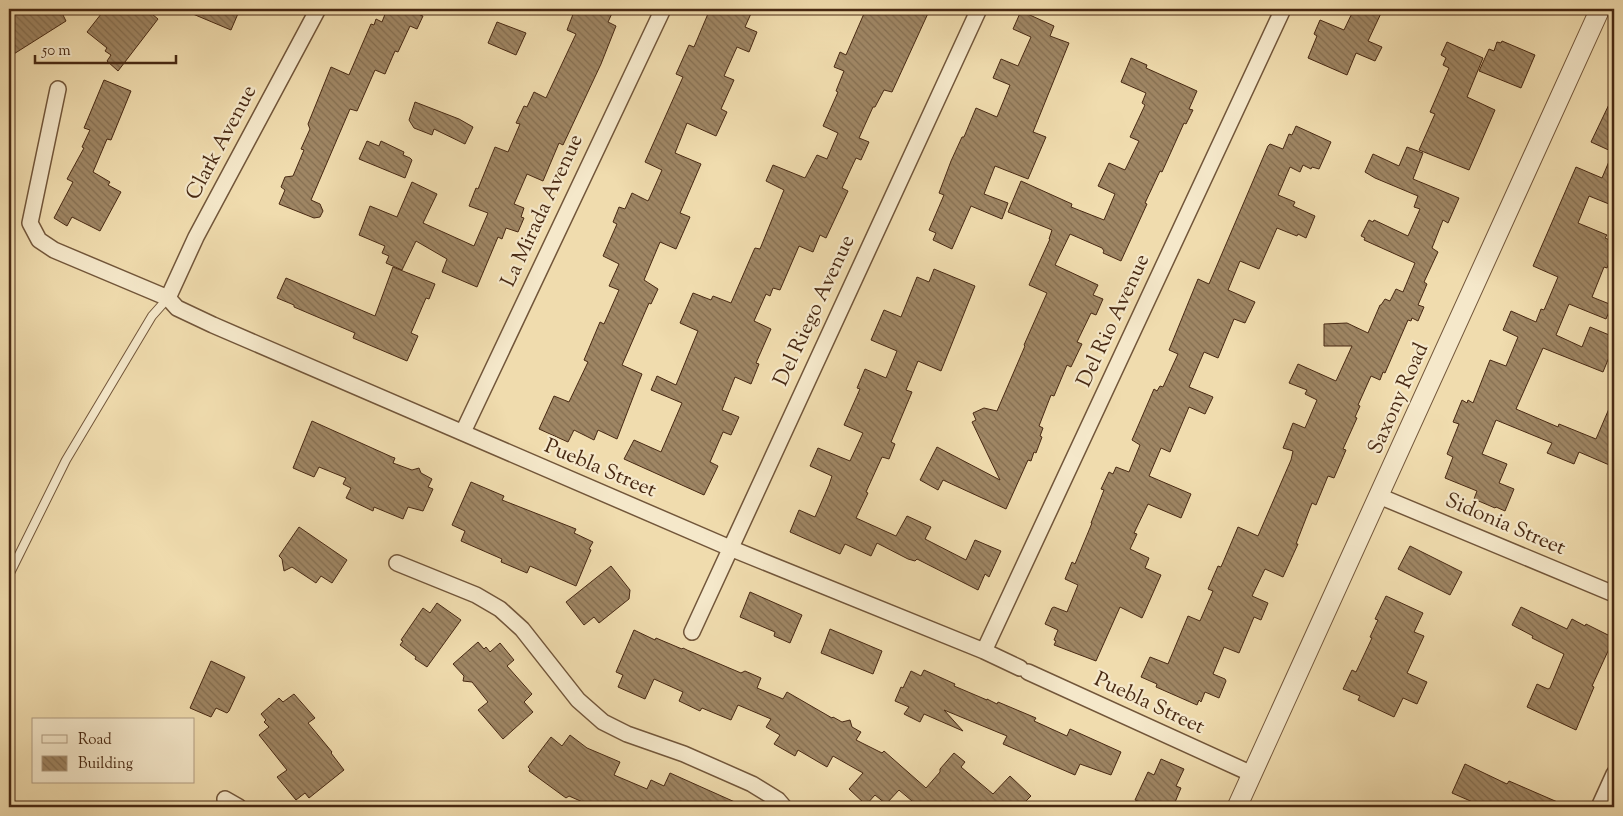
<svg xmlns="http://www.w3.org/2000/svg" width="1623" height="816" viewBox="0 0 1623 816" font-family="'Sorts Mill Goudy',serif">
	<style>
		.building { fill: url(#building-back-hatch); stroke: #482913 }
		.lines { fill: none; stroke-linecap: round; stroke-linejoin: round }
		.service-casing { stroke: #72563a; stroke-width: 10 }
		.minor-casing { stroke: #72563a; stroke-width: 18 }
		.tertiary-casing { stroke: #72563a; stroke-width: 21 }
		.service { stroke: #f5e8ca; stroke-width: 8 }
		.minor { stroke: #f5e8ca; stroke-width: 15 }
		.tertiary { stroke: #f5e8ca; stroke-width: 19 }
		.labels { text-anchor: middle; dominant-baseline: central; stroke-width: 4.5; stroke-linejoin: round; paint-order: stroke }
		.street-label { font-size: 21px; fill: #482913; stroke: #f5e8ca }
	</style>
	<defs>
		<pattern id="building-back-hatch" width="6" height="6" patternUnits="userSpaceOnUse" patternTransform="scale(1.25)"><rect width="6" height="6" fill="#9f8664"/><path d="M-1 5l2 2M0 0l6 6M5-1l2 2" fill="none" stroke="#846e51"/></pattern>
	</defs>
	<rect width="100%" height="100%" fill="#f0dcae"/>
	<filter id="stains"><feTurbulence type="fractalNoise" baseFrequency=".004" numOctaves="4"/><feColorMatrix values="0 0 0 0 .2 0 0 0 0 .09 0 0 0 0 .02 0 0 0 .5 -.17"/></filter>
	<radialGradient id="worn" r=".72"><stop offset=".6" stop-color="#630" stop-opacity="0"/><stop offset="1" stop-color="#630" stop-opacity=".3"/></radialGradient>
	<path class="building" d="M9,9H60L66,21L9,57Z
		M105,9H146L158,19L118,71L107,61L111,55L105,51L107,48L87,32Z
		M181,9H240L231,30Z
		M387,9H422L420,15L423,16L417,29L410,26L398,52L395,51L385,74L375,70L357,111L350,109L311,200L320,204L323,211L320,217L314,218L279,204L285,190L281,187L285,177L293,176L304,150L301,149L310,129L308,124L331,67L349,75L371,24L374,25L376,19L382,22Z
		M575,9H614L608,22L616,26L601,64L563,145L559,143L543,181L527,174L514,204L524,208L521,217L524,218L518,232L506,228L502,239L498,237L477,287L442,272L447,259L416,241L402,270L386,263L389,256L382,253L385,246L359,235L370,206L397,217L412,182L437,194L423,223L474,246L488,213L469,206L476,188L478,189L495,147L508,152L520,124L516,123L524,106L527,107L534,92L546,98L576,34L567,30Z
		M710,9H753L745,27L757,32L749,52L737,47L724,76L734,80L721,109L727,112L716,136L687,123L675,153L701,164L680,213L690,217L676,249L660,242L644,280L658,289L651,304L649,303L622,365L642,374L617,439L598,430L594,440L574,430L568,442L539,429L554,396L569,402L588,362L584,360L600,322L604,324L619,290L609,286L619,264L603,256L617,224L613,222L619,207L625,209L632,193L648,201L650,197L662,170L645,162L683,77L676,74L689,45L694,47Z
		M866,9H930L892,92L884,90L875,107H873L859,138L869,142L861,160L856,158L842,188L848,191L826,238L820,235L813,252L799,246L780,290L773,288L770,296L766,294L754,321L771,329L756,363L759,364L751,384L735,377L722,410L739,417L731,435L723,432L710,462L718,466L704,495L624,459L634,440L661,452L682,403L651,390L657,376L676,385L698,331L680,323L693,293L711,300L713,296L731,303L754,250L755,248L760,249L784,190L766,181L773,165L805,178L817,155L827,159L838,133L823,126L838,92L836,91L844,71L834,67L840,52L846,55Z
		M1354,9H1383L1368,41L1382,47L1375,61L1356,53L1347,75L1308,58L1317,36L1314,34L1320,20L1344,30Z
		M1021,11L1054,26L1050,36L1069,43L1033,132L1046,137L1028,179L995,166L984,194L1008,203L1002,219L971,206L952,249L933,240L936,233L929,230L944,195L939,193L951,161L962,137H964L976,108L997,117L1010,85L993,78L1001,59L1018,66L1031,37L1013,29Z
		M497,22L526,33L516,55L488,43Z
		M1502,41L1535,55L1521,88L1479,71L1489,49L1494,51L1497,42L1501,43Z
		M1447,42L1483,58L1467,97L1495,110L1469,170L1419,150L1435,114L1430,112L1449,68L1443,65L1446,58L1441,55Z
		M1131,58L1147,65L1146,68L1197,91L1189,109L1193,110L1186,124L1184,123L1162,172L1160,171L1145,203L1147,204L1121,261L1103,253L1104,251L1102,248L1070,234L1055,265L1098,285L1093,295L1103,299L1096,315L1091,313L1077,342L1082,344L1071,367L1067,365L1054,396L1051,395L1039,426L1043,428L1040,436L1042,437L1036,453L1034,452L1031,461L1028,460L1006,509L943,480L938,490L920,480L937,447L1000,480L972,422L976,420L973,413L984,408L997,411L1025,346L1024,345L1047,293L1029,285L1050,239H1049L1052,230L1008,212L1021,181L1072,204L1071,207L1104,220L1115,194L1098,186L1109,163L1125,170L1139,141L1130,137L1145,105L1142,103L1146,93L1121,82Z
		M104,80L131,91L111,140L107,139L93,172L110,182L108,185L121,192L100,231L72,217L67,226L54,218L73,182L67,179L84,148L82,147L90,130L84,128Z
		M1614,94V206L1589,196L1578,223L1607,235L1605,238L1614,242V263L1610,261L1607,268L1604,267L1592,297L1612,305L1606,319L1569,304L1556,335L1582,347L1590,327L1614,337V345L1603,372L1543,348L1516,409L1558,427L1559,424L1596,439L1614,397V467L1579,452L1574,464L1547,453L1552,443L1496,420L1482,454L1507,464L1499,483L1514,489L1505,511L1496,507L1495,508L1474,499L1477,491L1445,478L1453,457L1447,454L1459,424L1453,422L1462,400L1467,403L1468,400L1473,403L1490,360L1506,366L1518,337L1503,330L1511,311L1536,322L1541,309L1544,310L1558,277L1533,266L1576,167L1602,178L1613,152L1591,142Z
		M415,102L459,119L473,127L465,144L434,129L432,135L414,128L409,120Z
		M1296,126L1331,142L1319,169L1312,167L1311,169L1303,165L1300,172L1290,167L1278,195L1295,202L1293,206L1315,216L1306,238L1298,234L1297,236L1277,228L1259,269L1240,261L1228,290L1255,302L1245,323L1234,319L1218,358L1204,352L1189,387L1213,397L1205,414L1189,407L1170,452L1161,448L1149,476L1191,494L1181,518L1148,504L1134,533L1137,534L1130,549L1149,558L1145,568L1161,575L1142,618L1120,607L1096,661L1054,645L1056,641L1054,640L1058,630L1045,624L1052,608L1054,607L1067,612L1078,585L1065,579L1072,562L1075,564L1092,523H1091L1104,490L1101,489L1109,472L1113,474L1116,467L1129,472L1140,445L1132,440L1154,389L1157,391L1160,386L1163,387L1178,354L1169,350L1198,279L1209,284L1268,146L1270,144L1283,149L1289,134L1292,135Z
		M367,141L379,146L381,141L404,152L403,155L410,158L412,160L405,178L359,159Z
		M1407,147L1423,153L1413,179L1459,198L1448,223L1443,220L1432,248L1438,252L1424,282L1427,284L1418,305L1424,307L1418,321L1412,318L1411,321L1408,320L1385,373L1383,372L1380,380L1371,376L1358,405L1360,406L1355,417L1357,418L1343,449L1346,450L1334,478L1328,476L1316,505L1312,503L1296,544H1298L1283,577L1265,569L1252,596L1268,603L1261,620L1254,617L1239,653L1224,647L1213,674L1225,679L1226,681L1219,698L1205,692L1201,702L1199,700L1197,705L1156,687L1157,684L1141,677L1150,657L1168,664L1188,616L1200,621L1213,591L1208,589L1218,566L1221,567L1238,527L1258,536L1291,460L1293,451L1283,448L1293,423L1305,428L1317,400L1305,394L1307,390L1289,383L1298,364L1336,381L1352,346H1324V324L1347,323L1368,333L1380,305H1381L1385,299L1390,301L1396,289L1403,292L1415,263L1364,240L1365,238L1361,236L1369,220L1373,222L1374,220L1408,236L1420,209L1414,207L1418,196L1375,178L1365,172L1373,154L1399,166Z
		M393,267L435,284L429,299L426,298L411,333L418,336L407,361L353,338L355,333L294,307V305L277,298L286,278L375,316Z
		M934,269L975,286L941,371L918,361L906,390L912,392L891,442L895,444L889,459L882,457L866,492L868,493L856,518L896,536L907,516L931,527L925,539L966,560L975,540L1001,551L989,577L985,574L978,590L917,559L915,561L908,559L877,543L871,556L845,544L840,554L790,532L799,510L815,517L829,485L832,476L810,466L818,448L850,461L863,433L844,425L860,389L857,388L865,369L886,378L897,351L871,340L884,310L901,317L917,277L929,282Z
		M312,421L392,457L395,458L393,463L412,470L419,468L421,473L432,479L428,487L433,489L423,511L408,507L403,519L374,507L373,511L346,498L351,488L343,484L346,478L319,467L314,477L293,468Z
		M471,482L504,496L502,500L576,529L574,533L593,542L589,549L591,550L576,586L530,566L527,573L501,562L502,559L461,541L465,531L452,525Z
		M299,527L347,560L332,583L321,576L316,583L292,567L284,571L282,559L279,556Z
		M1410,546L1462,572L1450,595L1398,569Z
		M611,566L630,590L629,599L599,623L594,617L584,625L566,602Z
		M750,592L802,615L790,643L774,636L775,632L740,617Z
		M1386,596L1423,613L1414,632L1424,636L1407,673L1427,682L1417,704L1403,698L1394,717L1358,700L1360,696L1343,689L1352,670L1356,672L1372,638L1370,637L1378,620L1375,619Z
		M437,603L461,620L427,667L415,659L416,657L400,645L403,641L401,640L423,608L430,613Z
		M1521,607L1567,629L1572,619L1585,626L1586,624L1614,638L1592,686L1594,687L1576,730L1527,707L1537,684L1548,689L1550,688L1564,654L1532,638L1533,636L1512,625Z
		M830,629L882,651L873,674L821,653Z
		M634,630L655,640L656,638L682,649L683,648L687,650L741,673L745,671L761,678L757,688L783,699L787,692L832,718L833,717L842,722L850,720L852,727L861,732L856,740L882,753L884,751L926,788L940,772V769L954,753L965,762L961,767L993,794L1010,776L1031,796L1020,807H919L899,790L886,804L875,795L866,805L849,789L863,773L833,756L827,767L798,750L795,756L774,744L780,735L766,727L771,719L738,705L731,720L702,708L700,711L679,701L683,692L654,679L645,699L618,687L623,675L616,672Z
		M478,642L484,649L486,647L490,652L500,643L514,660L507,666L532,694L524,702L533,712L503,739L478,710L488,702L472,682L463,681L464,676L453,664Z
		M211,661L245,677L229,711L227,713L216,708L211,717L190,708Z
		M924,670L955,684L954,686L987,700V699L997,704L998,702L1036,718L1034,721L1067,736L1070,729L1121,752L1111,775L1080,764L1075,775L1003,744L1007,736L944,710L963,731L924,714L920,722L904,714L909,707L895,701L901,687L903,688L911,671L921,676Z
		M294,694L315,718L308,723L332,752L331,753L344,770L309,798L305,793L296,800L277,777L287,770L259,735L269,727L264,722L266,720L261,714L279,698L283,702Z
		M570,735L587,748L620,762L614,775L647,789L651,780L664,786L670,773L746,807H603L600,806L594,807L569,796L566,798L529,771L530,769L528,767L551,737L562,746Z
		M1161,759L1184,769L1176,786L1181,788L1173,807H1152L1135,800L1148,772L1154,775Z
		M1465,764L1507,784L1509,781L1569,807H1473L1475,803L1452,793Z"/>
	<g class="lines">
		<defs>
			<path id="service" d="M9,575L66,460L152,316L168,298"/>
			<path id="minor" d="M58,89L30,223L39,240L54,250L168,298L177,308L213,325L730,548L984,651L1020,668
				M168,298L196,237L318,9
				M463,432L663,9
				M1379,496L1614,594
				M397,563L476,595L500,609L522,629L578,700L603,722L627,734L684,754L752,784L778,800L784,807
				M692,632L979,9
				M984,651L1283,9
				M1028,672L1252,774
				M225,799L239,807
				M1599,807L1614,774"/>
			<path id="tertiary" d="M1237,807L1600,9"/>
		</defs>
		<use href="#service" class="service-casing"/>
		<use href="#minor" class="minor-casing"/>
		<use href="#tertiary" class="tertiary-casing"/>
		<use href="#service" class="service"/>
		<use href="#minor" class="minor"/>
		<use href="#tertiary" class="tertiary"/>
	</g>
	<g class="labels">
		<g class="street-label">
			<text transform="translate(222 143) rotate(-62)">Clark Avenue</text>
			<text transform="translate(543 211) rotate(-65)">La Mirada Avenue</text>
			<text transform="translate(815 311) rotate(-65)">Del Riego Avenue</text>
			<text transform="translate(1114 321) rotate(-65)">Del Rio Avenue</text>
			<text transform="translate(1399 399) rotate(-66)">Saxony Road</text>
			<text transform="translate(600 469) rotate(23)">Puebla Street</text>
			<text transform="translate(1505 525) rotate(23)">Sidonia Street</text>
			<text transform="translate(1149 704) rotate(25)">Puebla Street</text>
		</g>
	</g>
	<rect width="1623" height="816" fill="none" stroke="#f0dcae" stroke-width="30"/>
	<rect x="10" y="10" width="1603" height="796" fill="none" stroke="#482913" stroke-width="2.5"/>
	<rect x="15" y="15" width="1593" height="786" fill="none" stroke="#482913"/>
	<rect x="32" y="718" width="162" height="65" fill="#f5e8ca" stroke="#b09c81"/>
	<rect x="42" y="735" width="25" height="8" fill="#f5e8ca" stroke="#b09c81"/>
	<text x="78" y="744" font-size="15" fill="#482913">Road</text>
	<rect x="42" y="756" width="25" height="15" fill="url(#building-back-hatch)" stroke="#b09c81"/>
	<text x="78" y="768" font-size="15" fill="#482913">Building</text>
	<path d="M35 55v8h141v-8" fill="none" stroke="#482913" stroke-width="2.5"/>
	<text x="42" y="55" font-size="15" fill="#482913" stroke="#f5e8ca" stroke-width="4" paint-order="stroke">50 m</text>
	<rect width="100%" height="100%" filter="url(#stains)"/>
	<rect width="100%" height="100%" fill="url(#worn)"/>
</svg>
